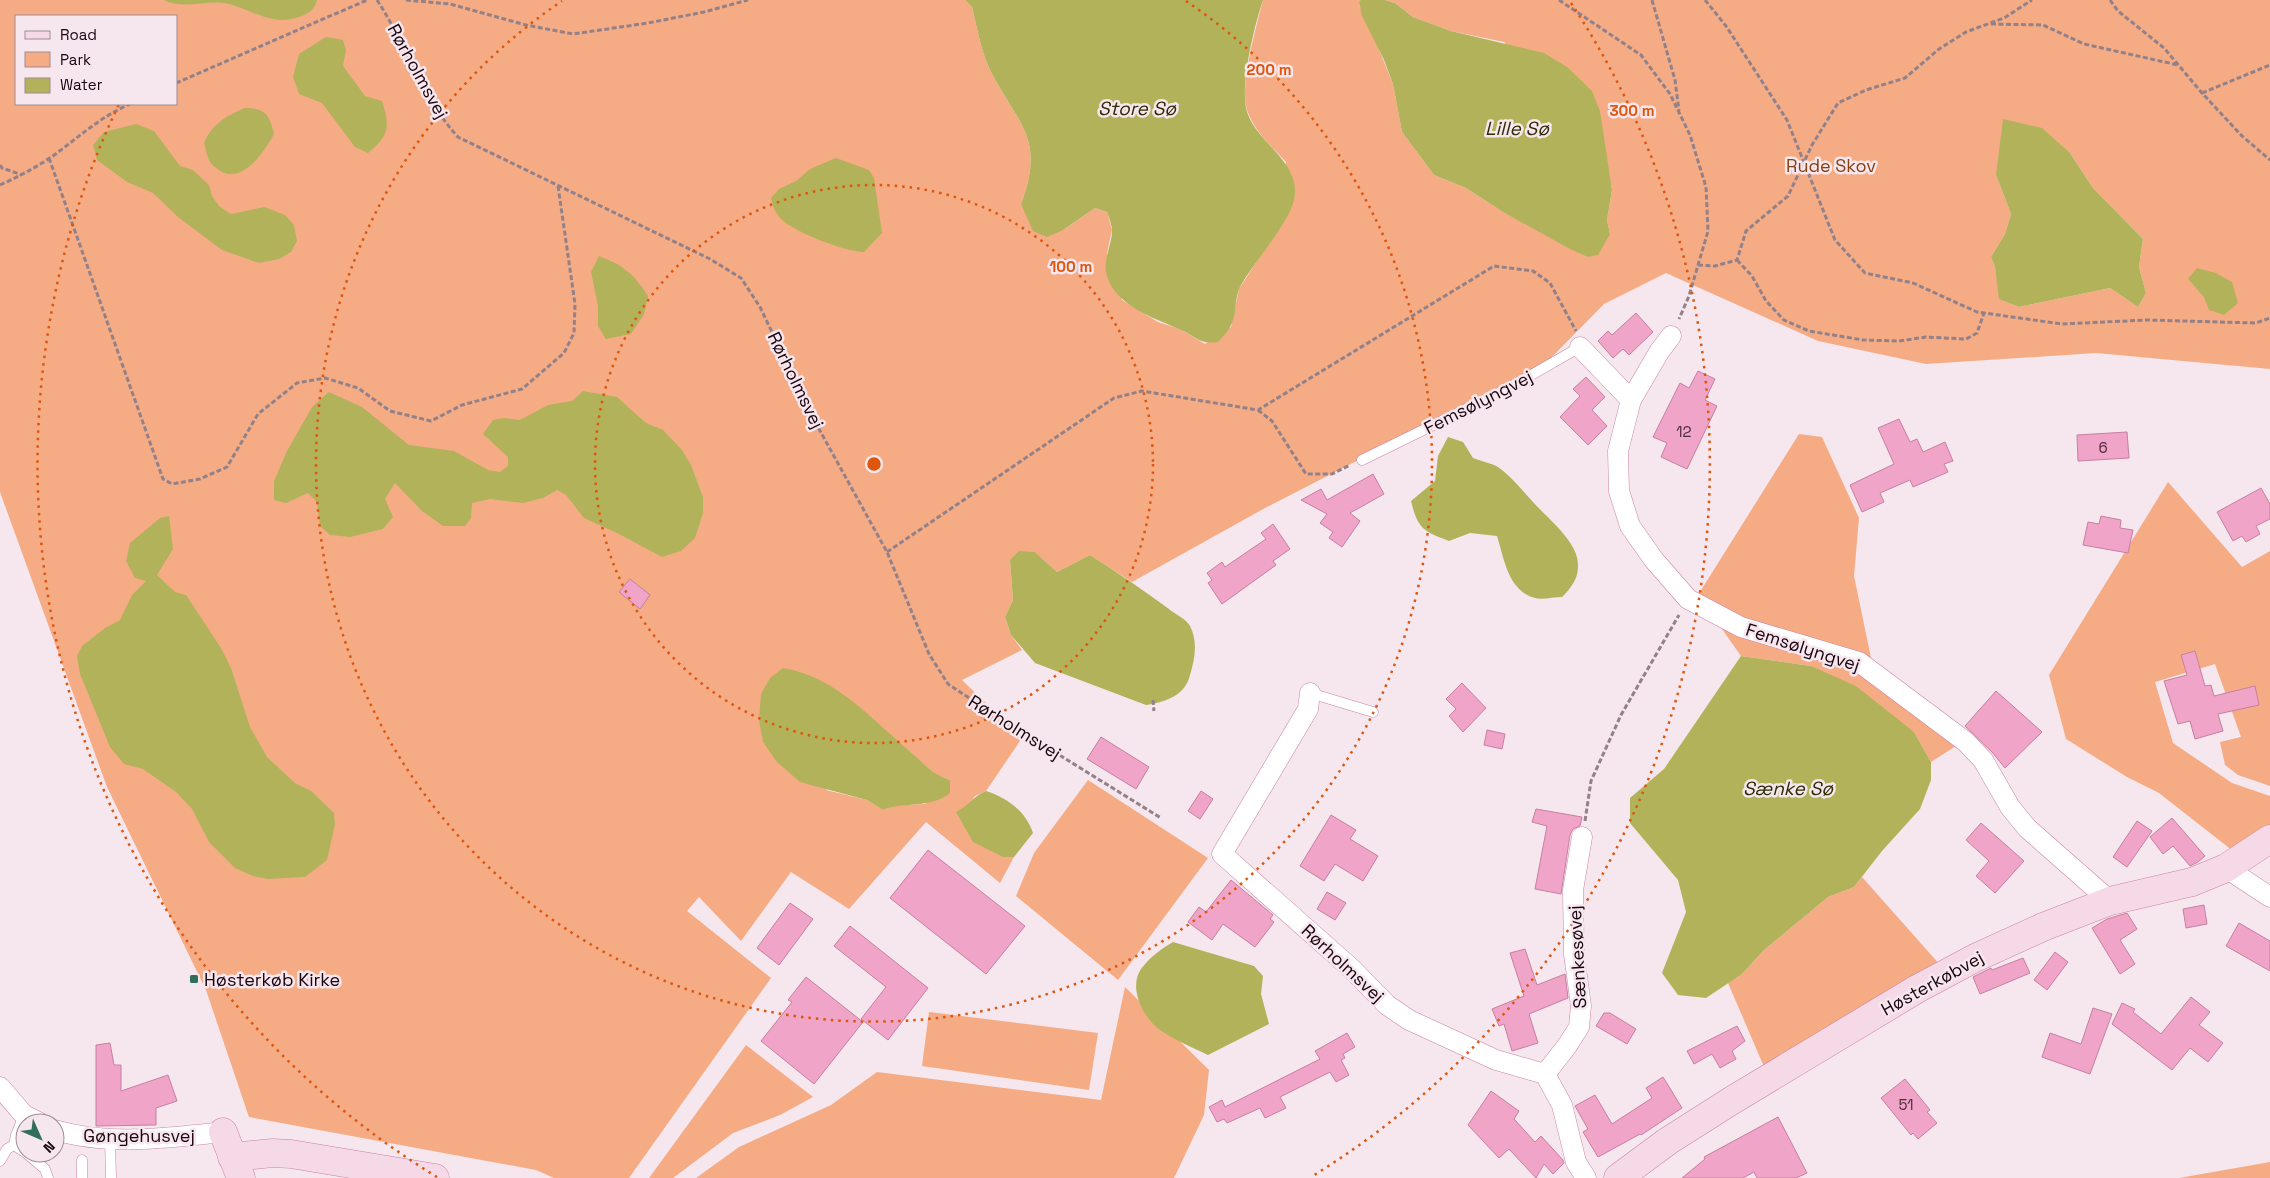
<svg xmlns="http://www.w3.org/2000/svg" width="2270" height="1178" viewBox="0 0 2270 1178" font-family="'Space Grotesk',sans-serif">
	<style>
		.green { fill: #f5ac85; fill-rule: evenodd }
		.water { fill: #b2b25a }
		.building { fill: #efa4c8; stroke: #c77fa2 }
		.lines { fill: none; stroke-linecap: round; stroke-linejoin: round }
		.lane-casing { stroke: #cb83a6; stroke-width: 11 }
		.street-casing { stroke: #cb83a6; stroke-width: 21 }
		.secondary-casing { stroke: #cb83a6; stroke-width: 29 }
		.path { stroke: #93818a; stroke-width: 3; stroke-dasharray: 5 2.5; stroke-linecap: butt }
		.lane { stroke: #fff; stroke-width: 10 }
		.street { stroke: #fff; stroke-width: 20 }
		.secondary { stroke: #f5d9e7; stroke-width: 28 }
		.ring { fill: none; stroke: #de550c; stroke-width: 2.5; stroke-dasharray: 2.5 5 }
		.poi-dot { fill: #326f5b; stroke: #f6e6ed; stroke-width: 2 }
		.labels { text-anchor: middle; dominant-baseline: central; stroke-width: 5; stroke-linejoin: round; paint-order: stroke }
		.number-label { font-size: 15px; fill: #4e2b3d }
		.street-label { font-size: 18px; fill: #19030f; stroke: #f6e6ed }
		.park-label { font-size: 18px; fill: #87400f; stroke: #f6e6ed }
		.poi-label { font-size: 18px; fill: #19030f; stroke: #f6e6ed; text-anchor: start }
		.water-label { font-size: 19px; font-style: italic; fill: #2c2c04; stroke: #f6e6ed }
		.centre { fill: #de550c; stroke: #f6e6ed; stroke-width: 2.5 }
		.ring-label { font-size: 15px; text-anchor: middle; font-weight: bold; fill: #de550c; stroke: #f6e6ed; stroke-width: 5; stroke-linejoin: round; paint-order: stroke }
	</style>
	<rect width="100%" height="100%" fill="#f6e6ed"/>
	<path class="green" d="M0,0H965L972,7C977,27 981,51 990,70C1018,125 1046,137 1021,204L1063,230L1095,208L1107,212L1112,230L1107,253L1122,300L1158,322L1180,329L1205,344L1231,327L1239,289L1286,216V162C1272,147 1254,131 1247,110C1239,87 1257,24 1263,0H1361L1359,1L1393,84L1402,132L1434,175L1466,188L1503,212L1534,228L1610,234L1607,220L1612,190L1605,151L1504,42L1451,31L1413,17L1395,3L1385,0H2270V369L2096,353L1926,364L1818,341L1666,273L1604,304L1545,364L1265,508L1132,582L1090,555L1057,572L1035,552L1010,560L1013,600L1005,617L1011,635L1022,650L962,680L1022,738L986,791L975,796L969,805L1003,857H1014L1000,883L926,822L849,909L791,872L741,941L699,897L687,911L771,978L629,1178H554L536,1170L249,1117L206,990L107,787L0,492ZM16,16H176V104H16ZM2070,153L2093,188L2143,239L2139,267L2146,293L2138,307L2110,288L2019,307L2000,299L1995,267L1991,257L2005,234L2011,214L1996,175ZM892,737L914,755L934,774L950,780L925,804L896,805L883,810L867,800L826,790Z
		M1799,434L1822,437L1859,518L1854,576L1871,658L1891,693L1959,744L1931,762L1914,732L1811,666L1741,656L1698,595Z
		M2168,482L2242,567L2270,551V786L2238,775L2225,765L2220,742L2241,737L2215,664L2155,682L2173,743L2232,783L2270,796V827L2233,851L2159,793L2127,777L2066,739L2049,675Z
		M1088,780L1208,858L1118,980L1016,896L1034,853Z
		M1862,877L1941,966L1765,1069L1728,983L1742,974L1764,950L1828,897L1854,887Z
		M1125,987L1209,1070L1204,1115L1174,1178H696L739,1147L831,1105L877,1072L1101,1100Z
		M929,1012L1098,1033L1089,1090L922,1066Z
		M746,1045L813,1097L780,1115L733,1133L673,1178H649Z
		M2270,1162V1178H2179Z"/>
	<path class="water" d="M164,0H317C315,8 310,13 302,16C271,28 253,9 225,3C206,0 182,10 164,0Z
		M965,0H1263C1254,27 1241,81 1246,108C1253,142 1303,161 1294,200C1288,225 1253,263 1240,287C1234,299 1237,316 1230,327C1227,333 1222,337 1218,342C1199,345 1196,336 1179,329C1154,318 1116,306 1107,276C1102,261 1112,245 1112,231C1112,225 1109,218 1107,212L1095,208L1063,230L1047,237L1033,231L1021,204C1046,137 1018,125 990,70C981,51 977,27 972,7Z
		M1361,0H1385L1395,3L1413,17L1451,31L1544,53L1567,67L1592,91L1600,111L1612,190L1607,220L1610,234L1598,255L1588,257L1570,249L1503,212L1466,188L1434,175L1402,132L1393,84L1384,60L1362,16L1359,1Z
		M326,37L343,40L346,50L343,66L365,96L382,101C390,126 390,135 368,153L355,147L322,103L299,94L293,77L299,54Z
		M245,108C266,108 270,116 274,134C264,152 242,186 219,170C216,168 212,165 210,162C207,157 206,149 204,143C212,124 226,116 245,108Z
		M2003,119L2042,128L2070,153L2093,188L2143,239L2139,267L2146,293L2138,307L2110,288L2019,307L1999,299L1995,267L1991,257L2005,234L2011,214L1996,175Z
		M136,124L154,131L180,166L193,170L209,185L212,196L219,206L231,214L264,207L285,215L294,225L297,241L291,252L279,259L259,263L222,250L178,217L153,193L127,182L97,160L93,145L104,132Z
		M836,158L869,170L874,178L882,233L864,252C846,252 794,232 781,219C775,212 773,207 771,198L779,189L796,181L810,169Z
		M599,256C623,265 634,274 648,296L644,314L631,334L606,339L598,326V306L591,272Z
		M2197,268L2216,273L2232,282L2238,303L2224,315L2209,310L2204,297L2188,279Z
		M583,391L617,397L646,423L663,430L682,450L691,465L703,497V513L695,538L681,551L662,557L619,534L584,518L566,495L557,490L543,498L523,503L490,499L472,503L471,518L465,526H443L422,511L395,483L385,499L393,517L383,529L350,537L330,535L320,526L317,502L308,493L286,503L274,500V481L287,451L312,407L329,392L362,407L409,445L454,451L488,470L500,472L508,466V457L483,434L493,420L503,418L520,420L548,405L572,401Z
		M1448,437L1463,442L1473,458C1480,461 1491,463 1498,467C1512,477 1522,490 1533,502C1548,519 1580,543 1578,567C1578,579 1570,589 1562,597C1554,597 1542,600 1535,598C1508,591 1504,558 1497,536L1470,533L1449,541C1423,531 1418,529 1411,501L1435,481L1438,456Z
		M169,516L173,549L157,575L175,592L186,595L221,648L231,668L250,727L267,757L295,783L311,791L334,813L335,824L327,860L305,877L268,879L253,876L235,868L209,842L192,809L176,792L143,769L124,764L110,747L80,674L77,656L82,646L105,628L120,620L132,595L146,581L135,578L126,561L130,543L160,518Z
		M1019,551L1035,552L1057,572L1090,555C1117,572 1143,590 1169,609C1175,614 1186,619 1190,626C1198,642 1195,658 1190,675C1185,696 1165,702 1146,705L1035,663L1011,635L1005,617L1013,600L1010,560Z
		M1741,656L1811,666L1856,686L1914,732L1931,762V780L1920,809L1882,851L1854,887L1828,897L1764,950L1742,974L1706,998L1678,995L1662,973L1686,912L1678,880L1630,823V798L1664,769Z
		M783,668C836,676 874,722 913,754C928,767 930,773 950,780V793C930,809 905,801 883,810L867,800L800,782L777,762L763,742L759,720L761,694L770,678Z
		M986,791C1007,798 1026,811 1033,833L1014,857H1003L973,842L956,812C970,805 972,797 986,791Z
		M1173,942L1254,966L1263,976L1261,994L1269,1024L1208,1055C1192,1047 1174,1040 1160,1030C1143,1018 1128,988 1141,969C1150,957 1161,949 1173,942Z"/>
	<path class="building" d="M1636,313L1653,332L1629,355L1623,349L1613,358L1598,341L1608,331L1612,335Z
		M1698,371L1715,379L1705,400L1717,406L1687,469L1661,457L1667,443L1653,437L1680,383L1689,388Z
		M1586,377L1605,397L1592,410L1607,426L1588,445L1560,417L1580,396L1573,389Z
		M1899,419L1910,442L1917,439L1923,452L1945,442L1953,461L1944,464L1948,472L1913,487L1910,480L1880,493L1884,502L1862,512L1850,485L1894,464L1878,428Z
		M2127,432L2129,458L2078,461L2077,435Z
		M1373,474L1384,494L1350,513L1360,521L1342,547L1329,538L1333,532L1320,523L1327,514L1301,500L1321,489L1327,500Z
		M2261,488L2270,504V519L2256,526L2260,534L2246,542L2242,536L2233,541L2217,512Z
		M2101,516L2121,520L2120,528L2133,530L2128,553L2083,545L2088,522L2099,524Z
		M1273,524L1290,549L1273,561L1276,565L1222,604L1208,583L1212,580L1207,573L1222,562L1225,567L1266,539L1261,533Z
		M630,579L650,595L640,609L619,592Z
		M2195,651L2205,686L2211,685L2214,696L2255,686L2259,705L2218,714L2223,731L2195,739L2190,721L2178,724L2164,681L2187,675L2181,655Z
		M1462,683L1486,708L1463,732L1449,716L1456,709L1446,699Z
		M1996,691L2042,732L2005,768L1992,752L1965,726Z
		M1487,730L1505,734L1502,749L1484,745Z
		M1101,737L1149,767L1136,789L1087,759Z
		M1201,791L1213,799L1200,819L1188,811Z
		M1536,809L1582,817L1580,826L1573,829L1570,835L1561,894L1535,889L1547,826L1532,822Z
		M1331,815L1356,830L1350,839L1378,856L1363,881L1335,864L1324,881L1300,866Z
		M2172,818L2205,856L2198,862L2190,866L2173,846L2163,854L2150,837Z
		M2137,821L2152,831L2127,867L2113,857Z
		M1981,823L2024,861L1995,893L1976,876L1989,861L1966,840Z
		M928,850L1025,926L986,974L890,898Z
		M1231,880L1273,915L1270,919L1274,922L1255,947L1223,924L1212,940L1188,922L1199,907L1206,912Z
		M1327,892L1346,903L1335,920L1317,909Z
		M790,903L813,919L779,965L757,948Z
		M2204,905L2207,924L2186,928L2183,909Z
		M2127,913L2137,929L2120,940L2135,964L2120,974L2092,928L2107,919Z
		M2239,923L2270,941V971L2226,946Z
		M850,926L928,988L888,1040L861,1019L886,987L834,946Z
		M1525,949L1537,985L1565,974L1568,998L1529,1014L1538,1043L1512,1051L1504,1024L1499,1026L1492,1009L1524,996L1510,953Z
		M2055,952L2068,962L2047,990L2034,980Z
		M2023,958L2030,973L1980,994L1973,977L1991,968L1992,970Z
		M806,977L863,1022L814,1084L761,1041L792,1002L788,1000Z
		M2191,997L2210,1012L2199,1025L2223,1043L2208,1062L2190,1048L2172,1070L2112,1024L2122,1003L2135,1009L2133,1012L2161,1034Z
		M2093,1008L2112,1014L2090,1074L2042,1057L2050,1033L2081,1044Z
		M1604,1013H1610L1636,1029L1627,1044L1596,1026Z
		M1737,1026L1745,1041L1732,1051L1736,1059L1720,1068L1712,1054L1694,1064L1687,1051Z
		M1347,1033L1355,1047L1343,1054L1345,1058L1341,1060L1349,1075L1336,1082L1330,1072L1280,1097L1286,1108L1265,1118L1260,1108L1227,1123L1224,1119L1217,1122L1209,1107L1222,1100L1225,1107L1320,1059L1315,1051Z
		M110,1043L114,1065H121V1091L168,1075L177,1101L156,1108V1125L96,1126V1045Z
		M1663,1077L1682,1108L1641,1135L1640,1134L1598,1157L1583,1132L1588,1129L1575,1106L1595,1095L1612,1124L1652,1098L1646,1088Z
		M1905,1079L1930,1110L1927,1112L1937,1123L1918,1139L1913,1133L1911,1135L1881,1098Z
		M1491,1091L1519,1111L1514,1119L1535,1142L1541,1136L1563,1160L1564,1163L1553,1174L1544,1164L1536,1178L1509,1149L1499,1158L1468,1125Z
		M1778,1117L1807,1173L1796,1178H1757L1754,1172L1743,1178H1682L1705,1159L1704,1157Z"/>
	<g class="lines">
		<defs>
			<path id="lane" d="M1362,460L1507,389L1580,347
				M1310,693L1373,712
				M110,1138L111,1178
				M14,1145L16,1135L24,1115
				M26,1153L45,1169L48,1178
				M82,1160V1178
				M0,1161L7,1149L14,1145L25,1152"/>
			<path id="street" d="M1671,336L1659,352L1631,400L1618,451L1619,491L1630,526L1654,560L1688,599L1741,627L1859,662L1966,742L1983,760L2010,807L2027,828L2110,901
				M1580,347L1631,400
				M1310,693L1308,709L1222,854L1352,969L1387,1005L1409,1020L1496,1060L1545,1074
				M1582,837L1573,890L1574,954L1581,1006L1579,1027L1567,1046L1545,1074L1562,1105L1576,1162L1586,1178
				M2226,868L2270,897
				M0,1087L24,1115L40,1123
				M55,1130C108,1146 169,1138 223,1132"/>
			<path id="secondary" d="M223,1132L241,1178
				M232,1157L273,1153L291,1154L435,1178
				M1618,1178L1668,1141L1731,1101L1917,989L1975,958L2043,927L2110,901L2192,882L2226,868L2270,839"/>
		</defs>
		<use href="#lane" class="lane-casing"/>
		<use href="#street" class="street-casing"/>
		<use href="#secondary" class="secondary-casing"/>
		<path class="path" d="M377,0C406,44 422,98 458,137L710,259L741,278L760,307L814,420L887,552L929,654L948,684L998,717L1161,818
			M406,0L450,4L526,25L573,34L648,23L704,12L748,0
			M1559,0L1641,55L1670,94L1690,135L1706,187L1708,231L1689,296L1679,319
			M1652,0L1675,80L1679,111
			M1705,0L1726,26L1787,120L1835,240L1865,273L1913,283L1977,312L2062,324L2147,320L2256,323L2270,318
			M2110,0L2118,11L2164,48L2202,93L2242,136L2270,160
			M1991,24L2043,25L2084,44L2178,65
			M176,83L367,0
			M2202,93L2270,65
			M49,158L158,465L163,479L172,484L200,479L227,467L258,414L297,383L325,378L358,388L390,411L431,421L462,405L522,389L564,353L574,333L575,304L558,186
			M0,165L2,168L22,175
			M0,185C20,176 39,166 57,153C81,135 102,116 130,104
			M1737,260L1752,276L1766,301L1784,320L1809,331L1863,340L1899,341L1926,337L1966,339L1977,333L1984,313
			M1698,265L1715,266L1737,260L1746,231L1788,196L1812,145L1838,103L1866,90L1905,78L1939,49L1966,32L2004,18L2032,0
			M1258,410L1272,421L1306,474H1332L1350,465
			M887,552L1114,398L1142,391L1258,410L1494,266L1533,271L1550,283L1576,331
			M1153,700L1154,711
			M1585,821L1591,781L1621,715L1679,615"/>
		<use href="#lane" class="lane"/>
		<use href="#street" class="street"/>
		<use href="#secondary" class="secondary"/>
	</g>
	<g class="ring">
		<circle cx="874" cy="464" r="279"/>
		<path d="M1186 1A558 558 0 1 1 562 1"/>
		<path d="M437 1177A836 836 0 0 1 119 104M1571 3A836 836 0 0 1 1311 1177"/>
	</g>
	<rect class="poi-dot" x="189" y="974" width="10" height="10" rx="2.5"/>
	<g class="labels">
		<g class="number-label">
			<text x="1684" y="431">12</text>
			<text x="2103" y="447">6</text>
			<text x="1906" y="1104">51</text>
		</g>
		<g class="street-label">
			<text transform="translate(418 71) rotate(61)">Rørholmsvej</text>
			<text transform="translate(796 380) rotate(64)">Rørholmsvej</text>
			<text transform="translate(1478 402) rotate(-27)">Femsølyngvej</text>
			<text transform="translate(1803 647) rotate(18)">Femsølyngvej</text>
			<text transform="translate(1015 727) rotate(32)">Rørholmsvej</text>
			<text transform="translate(1577 957) rotate(-93)">Sænkesøvej</text>
			<text transform="translate(1343 963) rotate(43)">Rørholmsvej</text>
			<text transform="translate(1932 983) rotate(-29)">Høsterkøbvej</text>
			<text x="139" y="1135">Gøngehusvej</text>
		</g>
		<g class="park-label">
			<text x="1831" y="165">Rude Skov</text>
		</g>
		<g class="poi-label">
			<text x="204" y="979">Høsterkøb Kirke</text>
		</g>
		<g class="water-label">
			<text x="1137" y="108">Store Sø</text>
			<text x="1517" y="128">Lille Sø</text>
			<text x="1788" y="788">Sænke Sø</text>
		</g>
	</g>
	<circle cx="874" cy="464" r="8" class="centre"/>
	<g class="ring-label">
		<text x="1269" y="75">200 m</text>
		<text x="1632" y="116">300 m</text>
		<text x="1071" y="272">100 m</text>
	</g>
	<rect x="15" y="15" width="162" height="90" fill="#f6e6ed" stroke="#9e8b94"/>
	<rect x="25" y="31" width="25" height="8" fill="#f5d9e7" stroke="#9e8b94"/>
	<text x="60" y="40" font-size="15" fill="#19030f">Road</text>
	<rect x="25" y="52" width="25" height="15" fill="#f5ac85" stroke="#9e8b94"/>
	<text x="60" y="65" font-size="15" fill="#19030f">Park</text>
	<rect x="25" y="78" width="25" height="15" fill="#b2b25a" stroke="#9e8b94"/>
	<text x="60" y="90" font-size="15" fill="#19030f">Water</text>
	<g transform="translate(40 1138) rotate(135)"><circle r="24" fill="#f6e6ed" stroke="#9e8b94"/>
	<path d="M0-4L9 19L0 12L-9 19Z" fill="#326f5b"/>
	<text y="-8" font-size="14" font-weight="bold" text-anchor="middle" fill="#19030f">N</text>
	</g>
</svg>
